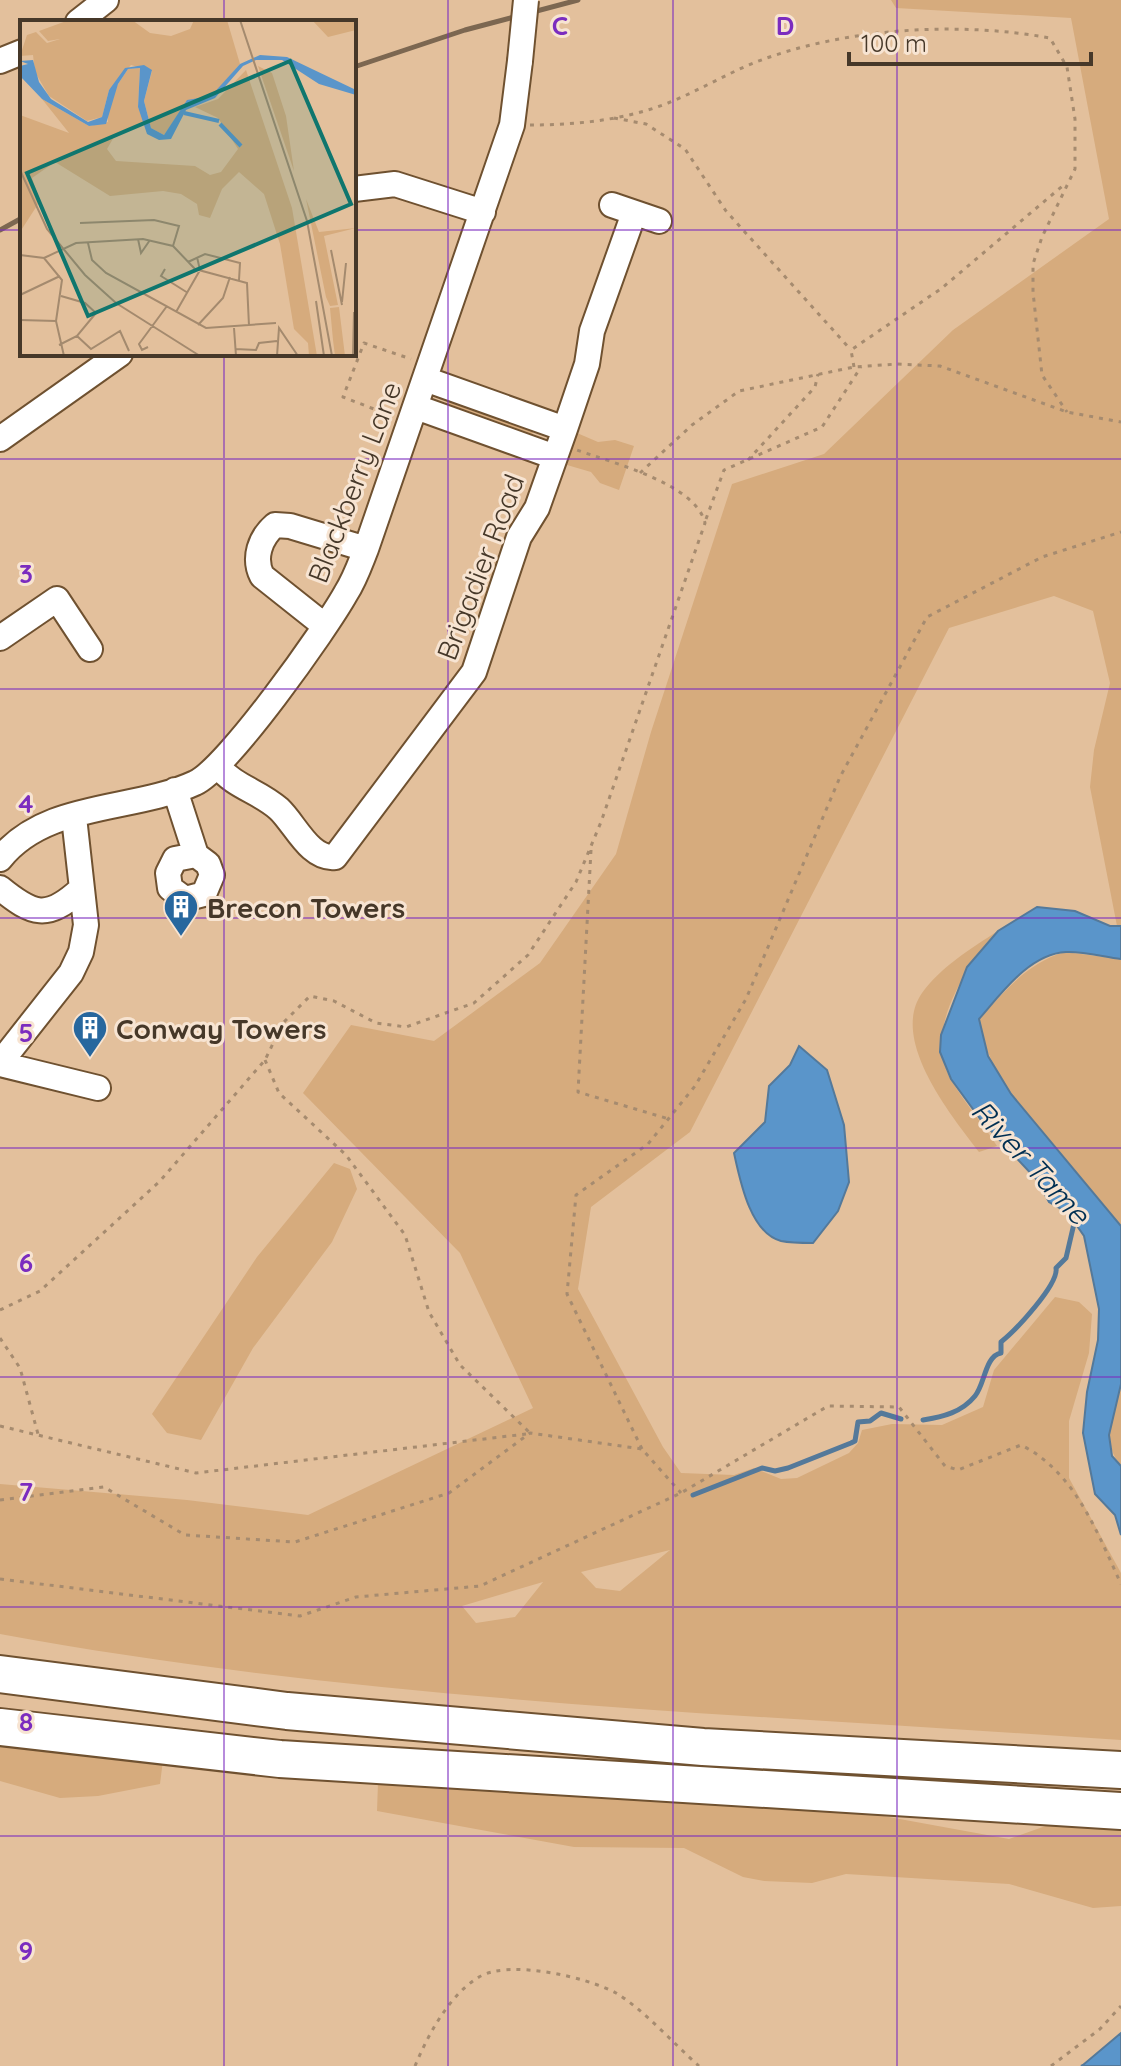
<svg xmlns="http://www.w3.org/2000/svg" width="1121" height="2066" viewBox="0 0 1121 2066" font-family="Quicksand,sans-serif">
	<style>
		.green { fill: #d6ab7d; fill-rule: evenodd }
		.water { fill: #5a95ca; stroke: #54799a; stroke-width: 2 }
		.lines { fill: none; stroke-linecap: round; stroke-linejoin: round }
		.stream { stroke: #54799a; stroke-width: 5 }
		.minor-casing { stroke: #6f5130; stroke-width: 28 }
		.highway-casing { stroke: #6f5130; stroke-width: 40 }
		.path { stroke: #a68b6f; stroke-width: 3; stroke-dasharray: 4 6; stroke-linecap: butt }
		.minor { stroke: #fff; stroke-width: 24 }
		.highway { stroke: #fff; stroke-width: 36 }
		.rail { stroke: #7c6751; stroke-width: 5 }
		.minor-bridge-casing { stroke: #6f5130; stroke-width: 28; stroke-linecap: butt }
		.minor-bridge { stroke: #fff; stroke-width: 24 }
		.grid { fill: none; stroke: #7b2cbf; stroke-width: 2; stroke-opacity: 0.55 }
		.labels { text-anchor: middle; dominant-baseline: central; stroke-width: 6; stroke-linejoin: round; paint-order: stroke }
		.street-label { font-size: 28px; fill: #463829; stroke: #f7e4d2 }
		.poi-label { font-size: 28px; font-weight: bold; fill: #463829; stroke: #f7e4d2; text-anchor: start }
		.water-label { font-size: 30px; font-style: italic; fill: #002f52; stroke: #f7e4d2 }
		.inset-river { fill: none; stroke: #5a95ca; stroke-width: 4 }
		.inset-road { fill: none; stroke: #a48a6e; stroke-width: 2 }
		.view { fill: #0f766e; fill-opacity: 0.15; stroke: #0f766e; stroke-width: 4 }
		.inset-edge { fill: none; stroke: #463829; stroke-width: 4 }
		.grid-label { font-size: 26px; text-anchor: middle; font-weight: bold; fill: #7b2cbf; stroke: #f7e4d2; stroke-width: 6; stroke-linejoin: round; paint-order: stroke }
	</style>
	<rect width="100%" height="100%" fill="#e3c09c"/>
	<path class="green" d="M891,0H1121V926H1117L1090,787L1094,750L1110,683L1093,611L1054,596L949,628L690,1132L591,1207L578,1289L663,1447L681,1473L734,1475L754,1468L781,1479L797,1478L849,1453L858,1443L862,1430L892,1424L942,1425L983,1407L994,1370L1055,1297L1079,1302L1092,1314L1089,1353L1069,1421V1478L1121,1573V1740C747,1714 369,1702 0,1634V1484L187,1500L308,1515L533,1408L460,1253L303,1093L351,1025L434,1041L540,963L616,854L651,732L732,484L824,454L953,330L1109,219L1071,18L896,8ZM670,1550L620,1591L596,1588L581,1572ZM543,1582L515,1617L476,1623L462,1606Z
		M449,395L535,426L530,441L444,411Z
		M577,433L598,442L615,440L634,446L619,490L600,483L591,472L567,465Z
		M998,931C965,969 923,1029 951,1080C965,1103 983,1124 997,1146L979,1152C952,1116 889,1040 922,993C942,966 970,949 998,931Z
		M1065,952L1121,959V1226C1080,1178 983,1081 979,1019C1006,990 1027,963 1065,952Z
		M334,1163L350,1169L357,1189L332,1242L253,1348L201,1440L167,1433L152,1414L257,1257Z
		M1121,1384V1466C1100,1441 1112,1411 1121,1384Z
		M0,1741L163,1760L160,1784L98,1796L60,1798L0,1781Z
		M378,1783L845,1809L1009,1839L1054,1823L1121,1829V1906L1093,1908L1009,1884L846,1874L812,1883L764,1881L743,1877L684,1848L574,1847L377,1811Z"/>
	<path class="water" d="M1037,907L1075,911L1110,926H1121V959C1104,957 1083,951 1066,952C1029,954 1001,994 979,1019L988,1056L1011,1094L1121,1226V1384L1109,1435L1112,1456L1121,1466V1535L1115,1515L1095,1494L1083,1433L1087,1392L1098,1340L1099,1309L1084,1236L1068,1213L1049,1202L1037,1180L981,1120L951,1079L940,1052L941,1035L967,967L998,931Z
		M799,1046L827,1070L844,1125L849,1182L838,1211L813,1243C803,1243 791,1243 781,1241C750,1233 740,1180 734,1153L765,1122L769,1086L790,1065Z
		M1121,2033V2066H1081L1083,2065Z"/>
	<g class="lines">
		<path class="stream" d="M923,1420C943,1417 962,1412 975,1396C985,1384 985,1356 1001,1353V1342C1016,1330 1059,1284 1056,1268L1066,1258L1076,1215
			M693,1495L762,1468L775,1471L788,1468L851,1443L855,1441L858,1422L870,1421L881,1413L901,1419"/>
		<defs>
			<path id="minor" d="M78,22L106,0
				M0,61L22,52
				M354,189L395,184L483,212
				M612,205L659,221
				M425,379L565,429
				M416,407L555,457
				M0,439L120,354
				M325,626L262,576C253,558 260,538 275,525L290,526L366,549
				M0,638L57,599L90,649
				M218,766C234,787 259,791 279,809C295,824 310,860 335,857L474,672L519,537L537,508L565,429L587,364L592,331L634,213
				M175,790L196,855L208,864L212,875L204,894L185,899L170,888L168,873L175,859L196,855
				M0,859C46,801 133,812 195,783C227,769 326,629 346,593C355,579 360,564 366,549L512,125L520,61
				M0,888C33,915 47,920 80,890
				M0,1063L71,973L81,952L86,925L74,817
				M0,1064L98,1088"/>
			<path id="highway" d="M0,1674L287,1711L703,1747L1121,1770
				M0,1727L280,1759L1121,1811"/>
		</defs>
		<use href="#minor" class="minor-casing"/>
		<use href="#highway" class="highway-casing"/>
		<path class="path" d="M614,118L646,124L685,149L726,211L851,350
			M530,125C576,125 625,120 668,103C698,91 726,74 756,62C844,28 958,21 1050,38L1067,67L1075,119V169L1042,237L1033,264V292L1042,375L1067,412
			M854,367L851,350L942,288L1066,183
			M392,416L343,397L364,343L411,359
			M748,460L815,387L818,374
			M640,473L692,425L739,391L854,367L897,364L940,366L1067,412L1121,422
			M706,519L724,470L822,427L861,367
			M591,850L578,1092L669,1119
			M265,1060L279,1093L346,1155L405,1235L429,1312L460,1365L529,1432
			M0,1310L40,1291L160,1181L265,1060L283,1023L310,996L334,1001L376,1023L406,1027L474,1003L528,955L576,882L601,822L705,523C696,484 613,463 577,450
			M0,1338L20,1368L38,1434
			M0,1426L196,1473L526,1434
			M642,1449L567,1294L576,1195L648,1144L695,1086L746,999L840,777L927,617L1042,557L1121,532
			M0,1500L104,1487L185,1535L295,1542L449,1493L530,1433L642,1449L681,1493
			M0,1579L300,1616L356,1597L480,1586L681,1493L828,1406L899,1407L945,1466L958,1470L1021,1445C1075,1472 1097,1532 1121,1584
			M415,2066C428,2035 449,1995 479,1977C509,1959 587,1977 616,1993C643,2009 674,2044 699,2066
			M1051,2066L1100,2029L1121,2006"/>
		<use href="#minor" class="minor"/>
		<use href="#highway" class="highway"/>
		<path class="rail" d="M354,67L465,30L578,0
			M0,230L22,218"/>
		<defs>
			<path id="minor-bridge" d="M520,61L526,0"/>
		</defs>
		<use href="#minor-bridge" class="minor-bridge-casing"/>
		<use href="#minor-bridge" class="minor-bridge"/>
	</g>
	<path class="grid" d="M224,0V22M448,0V2066M673,0V2066M897,0V2066M0,230H22M354,230H1121M224,354V2066M0,459H1121M0,689H1121M0,918H1121M0,1148H1121M0,1377H1121M0,1607H1121M0,1836H1121"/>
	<defs>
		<symbol id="building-pin" viewBox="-11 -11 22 30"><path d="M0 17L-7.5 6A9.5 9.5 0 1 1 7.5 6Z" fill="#27679e" stroke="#f7e4d2"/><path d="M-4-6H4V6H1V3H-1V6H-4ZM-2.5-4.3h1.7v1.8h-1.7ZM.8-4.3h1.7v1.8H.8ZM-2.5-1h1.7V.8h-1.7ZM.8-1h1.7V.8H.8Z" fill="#fff"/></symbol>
	</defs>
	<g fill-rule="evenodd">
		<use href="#building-pin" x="161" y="887" width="40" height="54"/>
		<use href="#building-pin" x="70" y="1008" width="40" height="54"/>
	</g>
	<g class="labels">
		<g class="street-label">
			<text transform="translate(354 482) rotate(-69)">Blackberry Lane</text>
			<text transform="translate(480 567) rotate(-69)">Brigadier Road</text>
		</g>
		<g class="poi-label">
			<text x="207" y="907">Brecon Towers</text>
			<text x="116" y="1028">Conway Towers</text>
		</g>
		<g class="water-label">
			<text transform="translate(1031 1162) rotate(47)">River Tame</text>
		</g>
	</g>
	<g transform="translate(20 20)">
		<rect width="336" height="336" fill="#e3c09c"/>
		<path d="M49,0H112L130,13L151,16L170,9L174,0H207L220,44L193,75L167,81L144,115L131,108L124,81L132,51L111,45L89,70L82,97L67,101L29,76L15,52L13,35L0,36L7,15L16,12L27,23L40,19L28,21L19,11ZM292,0H336V10L308,17ZM238,46L252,53L266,96L274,151ZM120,48L118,87L125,103L94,117L87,129L96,141L175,146L190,155L201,152L218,129L198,98L175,87L198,79L226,50L272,188L297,336H289L288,323L274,309L260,224L244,174L219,152L202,169L190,198L179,195L177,184L161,174L143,171L90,176L35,142L12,158L20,181L0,212V95L49,113L22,79L69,106L88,102V82L98,64L108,49ZM286,179L299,212L336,208L304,216L318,285L310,286L306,277ZM319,287L325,336H315L313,320L310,288Z" fill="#d6ab7d"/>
		<path d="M240,35L267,37L336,70V75L299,64L262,40H236L223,46L195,78L166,90L151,119L139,120L127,114L118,87L120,48L108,49L98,64L86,104L69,106L22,79L0,56V46L8,44L0,41L13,40L19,62L31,79L68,102L82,97L89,70L105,48L124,45L132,50L124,81L131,108L144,115L167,80L191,76L220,44Z" fill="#5a95ca"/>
		<path class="inset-river" d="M164,93L199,101M200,104L221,126"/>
		<path class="inset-road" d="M220,0L287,201L312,336M0,150L27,209L65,255L96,283L180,336M60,203L134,200L159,206L153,226M118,219L121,233L130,220M68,223L72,240L86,253L186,308L256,303M311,230L322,285M0,235L24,238L42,260L36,301L44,336M24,238L56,223L123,219L153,226L175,249L227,263L229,306M168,242L185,234L220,243L219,260M145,249L141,256L168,273M0,275L40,256M296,281L304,336M322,282L326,243M156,292L180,250L177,237M0,300L36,301M178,305L203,278L210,257M214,308L216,336M57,316L71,329L100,311L109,331M39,325L57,316L76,293L65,283L41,276M128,327L122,330L119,324L147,286M215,329L236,330L239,323L257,321M257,336L259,308L278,336M333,336L334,292"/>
		<path class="view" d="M270,41L331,184L68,296L7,153Z"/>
		<rect width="336" height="336" class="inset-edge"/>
	</g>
	<g class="grid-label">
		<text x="560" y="35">C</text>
		<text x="785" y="35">D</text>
		<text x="26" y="583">3</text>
		<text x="26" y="813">4</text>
		<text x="26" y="1042">5</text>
		<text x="26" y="1272">6</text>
		<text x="26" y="1501">7</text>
		<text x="26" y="1731">8</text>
		<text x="26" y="1960">9</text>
	</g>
	<path d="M849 52v12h242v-12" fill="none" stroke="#463829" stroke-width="4"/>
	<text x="861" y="52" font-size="24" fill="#463829" stroke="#f7e4d2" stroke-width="6" paint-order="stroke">100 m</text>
</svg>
